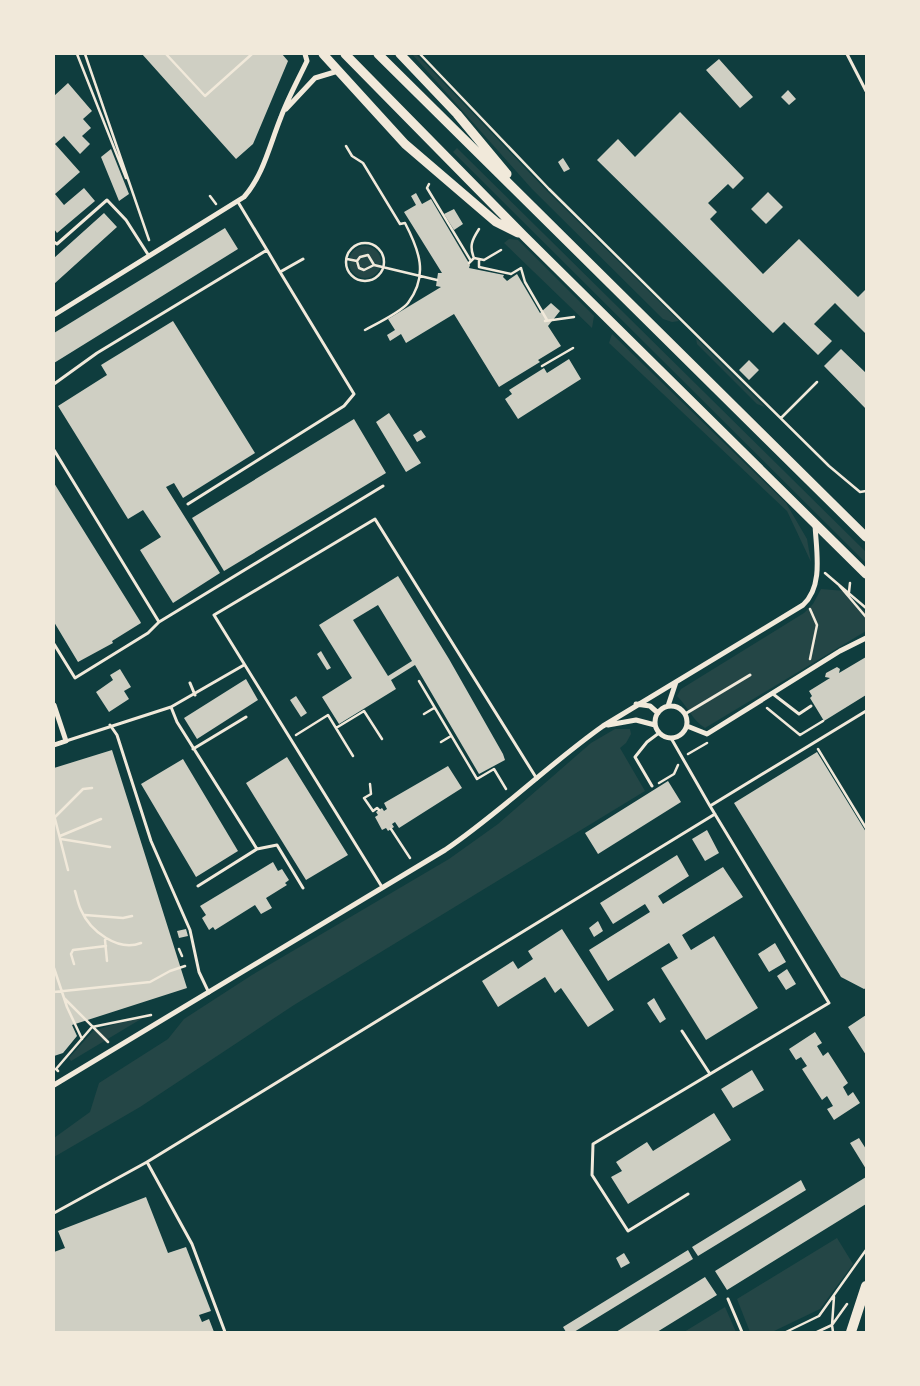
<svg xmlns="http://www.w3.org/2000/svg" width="920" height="1386" viewBox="0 0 920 1386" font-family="Jost,sans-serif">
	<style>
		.green { fill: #244646 }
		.building { fill: #cfcfc3; fill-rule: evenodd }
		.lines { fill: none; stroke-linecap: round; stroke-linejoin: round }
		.path { stroke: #f1e9da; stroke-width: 2.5 }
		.service { stroke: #f1e9da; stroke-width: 3 }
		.minor { stroke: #f1e9da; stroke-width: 5 }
		.primary { stroke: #f1e9da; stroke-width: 9 }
		.motorway { stroke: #f1e9da; stroke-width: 10 }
	</style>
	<rect width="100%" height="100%" fill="#0f3d3e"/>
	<path class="green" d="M412,54H416L545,189L679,321L672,322L663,319L532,189Z
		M457,148L866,552V563L453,152Z
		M509,239L518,240L594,316L592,328L504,243Z
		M349 262a16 16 0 1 1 32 0a16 16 0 1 1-32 0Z
		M612,334L786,503L807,539L811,562L787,511L609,343Z
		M696,338L765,407L757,404L697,344Z
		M821,589L845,591L866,613V631L705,728C692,720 689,708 677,696L681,689L804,613L813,604Z
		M615,729H630L631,734L626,743L620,748L645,791L294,1005L140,1107L54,1157V1138L90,1112L99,1083L168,1039L184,1019L252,975L449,859L498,824L591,743Z
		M151,1013L71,1061L69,1058L93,1031Z
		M837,1238L853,1264L820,1309L772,1332H750L737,1299Z
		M725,1307L736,1332H684Z"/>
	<path class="building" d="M142,54H282L288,61L253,144L236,159Z
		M719,59L753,97L740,108L706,70Z
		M68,83L92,111L83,119L91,128L82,136L90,144L80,154L64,136L55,144L80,172L55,194L64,205L84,188L95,201L57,233L54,229V96Z
		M788,90L796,99L789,105L781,97Z
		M680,112L744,178L733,189L728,184L708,203L717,212L710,219L763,274L799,239L858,297L866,289V334L835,303L814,324L832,341L818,355L784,322L773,333L597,160L618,139L635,157Z
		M111,149L129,194L119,201L101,157Z
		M563,158L570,169L564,172L558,162Z
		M768,192L783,207L766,224L751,209Z
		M416,193L422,204L431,199L470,265L469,268L504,275L503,277L507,281L517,274L540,313L551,303L560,311L548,326L561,346L538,360L540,362L499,387L454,314L406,343L401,334L390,341L387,335L395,330L388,319L441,287L436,286L438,273H442L404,212L416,205L411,196Z
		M454,209L463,224L454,230L444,214Z
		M104,213L117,227L54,284V258Z
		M225,228L238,249L54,363V333Z
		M173,321L255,453L183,498L174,483L166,487L220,573L173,603L140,550L161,537L143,510L128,519L58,406L107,375L101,365Z
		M841,349L866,373V409L824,366Z
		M569,359L581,379L518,419L505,399L512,394L509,390L544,368L547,373Z
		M749,360L759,370L749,380L739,370Z
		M389,413L421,463L406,472L376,422Z
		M354,419L386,473L224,571L192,518Z
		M421,430L426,437L417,442L413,435Z
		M54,483L140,621L141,623L112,641L113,643L78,662L54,622Z
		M398,576L449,659L503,754L505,760L479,774L415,665L391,680L396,689L339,724L322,697L352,678L319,625ZM378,605L412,661L388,676L353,620Z
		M321,651L331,668L327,670L317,654Z
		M866,657V695L824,721L810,698L812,696L809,691L830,678L825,677L826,673L837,667L840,669L839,673Z
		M120,669L131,687L124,691L129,699L109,712L96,692L113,680L110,675Z
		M246,679L258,700L197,739L184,718Z
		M296,696L307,713L301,717L290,700Z
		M112,750L187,988L72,1025L77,1036L63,1053L54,1056V768Z
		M817,752L866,832V988L864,989L841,977L734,803Z
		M287,757L348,855L306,880L246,783Z
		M183,759L238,851L196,877L141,784Z
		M448,766L462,788L399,828L395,822L392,824L394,827L388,831L386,828L382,830L375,817L378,815L376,812L382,808L384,811L387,809L384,803Z
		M668,781L681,802L598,854L585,833Z
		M707,830L719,853L705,861L692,839Z
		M677,855L689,876L658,896L663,904L723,867L743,897L682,935L691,950L714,936L758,1008L706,1040L661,968L678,958L669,943L608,981L589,950L650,912L645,904L613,924L600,903Z
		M273,862L278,871L282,869L289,880L285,883L287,885L266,898L272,908L261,914L255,905L215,930L213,927L209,930L202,918L206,915L200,906Z
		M598,921L603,931L594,937L589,928Z
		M186,929L188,936L179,938L177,931Z
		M562,929L614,1010L588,1027L561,988L555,993L545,977L498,1007L482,981L513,961L518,969L533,959L528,951Z
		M775,943L786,962L769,972L758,954Z
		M787,969L796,984L786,990L777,976Z
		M654,998L666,1019L660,1023L647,1003Z
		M866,1015V1055L848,1027Z
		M815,1032L822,1043L817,1046L823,1056L828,1052L848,1083L843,1087L848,1096L853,1092L860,1103L834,1120L827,1109L833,1106L827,1096L822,1100L802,1069L807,1066L801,1057L796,1060L789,1049Z
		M752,1070L764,1090L733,1108L721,1089Z
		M714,1113L731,1140L628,1204L611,1177L622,1171L616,1162L647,1142L653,1151Z
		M859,1138L866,1149V1169L850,1143Z
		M866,1177V1204L727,1290L715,1271Z
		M801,1180L806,1190L698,1256L692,1247Z
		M146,1197L168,1253L186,1247L211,1311L199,1315L202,1322L209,1319L214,1332H54V1252L65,1248L58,1231Z
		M688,1250L693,1259L574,1332H566L563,1327Z
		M624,1253L630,1263L621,1268L616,1258Z
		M705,1277L717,1295L657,1332H616Z"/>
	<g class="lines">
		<path class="path" d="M77,54L126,178
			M85,54L149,240
			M166,54L205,96L252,54
			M420,54L549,189L829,466L860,492L866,491
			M346,146L352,156L363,163L400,224L405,223C419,250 429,275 408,303C401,312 376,324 365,330
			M429,184L427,188L471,261
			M210,196L216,204
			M346 262a19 19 0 1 1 38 0a19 19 0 1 1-38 0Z
			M474,258C469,246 472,240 479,229
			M347,259L357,261L359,268L364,270L374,265L437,280
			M479,260V267L511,274L521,268L525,282L547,320
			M357,261L360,257L368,255L374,265
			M469,263L474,258L484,260L501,250
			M545,321L574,317
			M542,366L573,348
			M781,418L817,382
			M825,573L866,608
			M838,584L866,617
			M849,592L850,583
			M810,609L817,625L810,659
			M419,681L477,779L494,769L506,789
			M767,708L800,735L823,721
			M424,714L434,708
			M336,728L364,711L382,739
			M296,735L328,715L353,756
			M441,742L451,736
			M818,749L866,828
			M688,754L707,743
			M659,783L674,774L678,765
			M370,784L371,794L364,798L373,811L377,808L379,810
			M54,815L68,870
			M55,817L83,789L92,788
			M391,829L410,858
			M60,836L101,819
			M61,839L110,847
			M75,891C77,897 78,904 81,910C90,931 118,952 141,943
			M85,915L123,918L132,916
			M105,940L107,961
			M179,949L182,956
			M74,964L71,954L73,950L106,946
			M54,968L67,1007L82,1039
			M54,992L150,982L170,971L185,966
			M64,998L108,1042
			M58,1071L56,1069L92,1027L151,1015
			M786,1332L819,1316L866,1250
			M817,1332L832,1325L847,1304
			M833,1332L832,1325L834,1297"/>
		<path class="service" d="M847,54L866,91
			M54,242L57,244L107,200L126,220L149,256
			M267,250L280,272L303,259
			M54,384L97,353L267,250L238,202
			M54,450L159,622
			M188,504L344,406L354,394L280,272
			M54,644L75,678L148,633L159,622L383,486
			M190,683L195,695
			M773,694L799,714L811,706
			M171,707L177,722L257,849L277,845L303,888
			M685,714L750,675
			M110,725L117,735L151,841L190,930L199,972L209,993
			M671,738L710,806L866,711
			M66,741L171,707L244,665
			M193,749L246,717
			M652,786L635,757L647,742L659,733
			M198,886L257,849
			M382,887L214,615L375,519L537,779
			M682,1031L710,1074
			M147,1162L715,814
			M688,1194L628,1231L592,1175L593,1144L829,1003L710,806
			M54,1213L147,1162L192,1244L225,1332
			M728,1299L742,1332"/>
		<path class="minor" d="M286,109L315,78L338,71
			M54,315L244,197C263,176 270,144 281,117C288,98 298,80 307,61L305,54
			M636,704L650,706L658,713
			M54,705L66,741L54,745
			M655 722a16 16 0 1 1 32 0a16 16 0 1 1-32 0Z
			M668,706L676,682
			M608,725L636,720L655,725
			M687,726L707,734L840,651L866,638
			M54,1085L445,850C501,812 548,765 603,726L803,605C824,586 816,550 815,524"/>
		<path class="primary" d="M323,54L405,144L496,222L518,233
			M345,54L524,236L866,574
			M378,54L866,537
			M400,54L457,114L507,174"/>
		<path class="motorway" d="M851,1332L866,1286"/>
	</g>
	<rect width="920" height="1386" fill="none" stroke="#f1e9da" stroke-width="110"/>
</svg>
